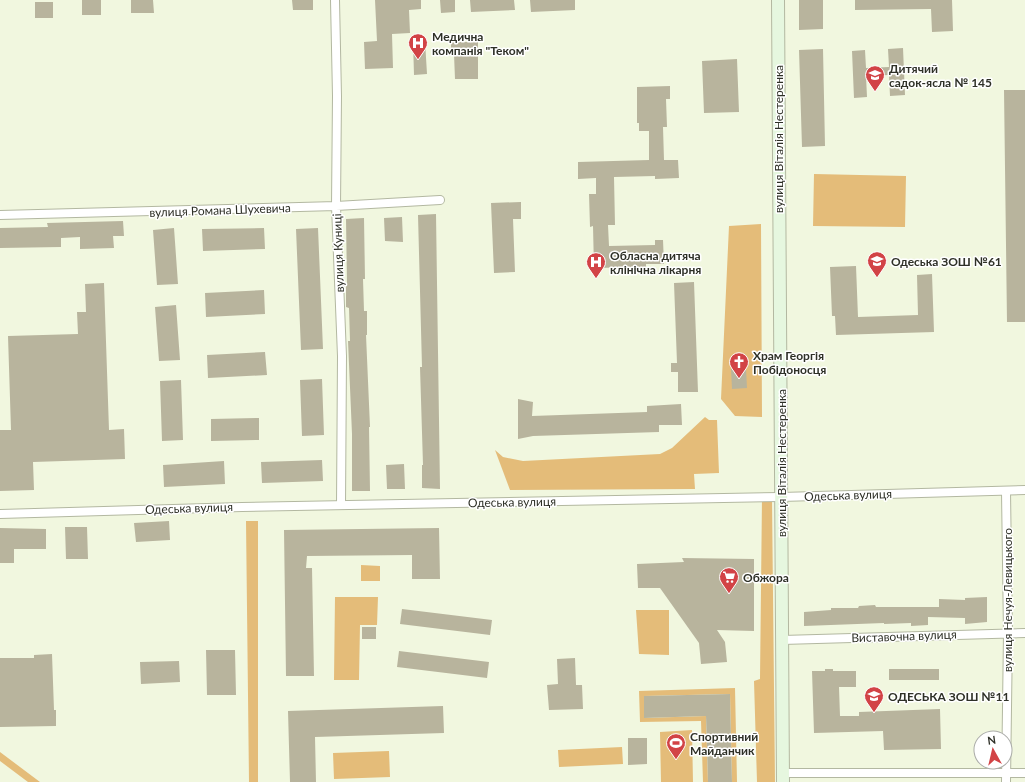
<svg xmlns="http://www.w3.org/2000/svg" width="1025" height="782" viewBox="0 0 1025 782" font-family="Lato,sans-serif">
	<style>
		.green { fill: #e4bc79 }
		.building { fill: #b8b49d }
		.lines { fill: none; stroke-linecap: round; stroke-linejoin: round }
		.minor-casing { stroke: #b3b8a1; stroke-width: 10 }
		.secondary-casing { stroke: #b3b8a1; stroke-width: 14 }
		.minor { stroke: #fff; stroke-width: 8 }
		.secondary { stroke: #e6f7df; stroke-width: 12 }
		.labels { text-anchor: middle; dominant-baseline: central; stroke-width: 3; stroke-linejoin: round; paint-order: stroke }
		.poi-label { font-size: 12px; font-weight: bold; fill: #2e3027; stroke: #fff; text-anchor: start }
		.street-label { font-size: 12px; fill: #2e3027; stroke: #fff }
	</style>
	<rect width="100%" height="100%" fill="#f1f7df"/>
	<path class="green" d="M814,174L906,176L905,227L813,226Z
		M761,224L762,417L735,416L721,399L729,226Z
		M705,417L709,420H717L719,473L694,474L695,489L510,490L495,450L503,457L523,461L660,454L672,448Z
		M762,497L772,500L775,782H757L754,681L760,679Z
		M246,521H258V782H249Z
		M361,565L380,566V581H361Z
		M335,597H378L377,625H360L359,680H334Z
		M636,610H669V655L639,654Z
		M735,688L737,782H732L730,694L644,696V718L706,716L708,782H703L701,721L640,722L639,691Z
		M692,730L693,782H661L660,732Z
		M622,747L623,764L559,767L558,750Z
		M389,751L390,777L334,779L333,753Z
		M0,752L40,782H28L0,761Z"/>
	<path class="building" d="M82,0H101V15H82Z
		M131,0H153L154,13H131Z
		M292,0H313V10H293Z
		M375,0H421V9L409,10L410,33L392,34L393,68L365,69L364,42L377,41Z
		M440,0H455V12L441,13Z
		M470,0H514L515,10L471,12Z
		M530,0H575V10L531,12Z
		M799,0H823V29L799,30Z
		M855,0H952L953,31L932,32L931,9L855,10Z
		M35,2H53V18H35Z
		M413,41H425L427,74L414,75Z
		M451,42H478V79H455L454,54H451Z
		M903,48L905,95L890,96L889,75L866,76L867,97L854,98L852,51L865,50L866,68L889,67L888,49Z
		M823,49L825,146L802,147L799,50Z
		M737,59L739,112L704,113L702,61Z
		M670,86V99H666L667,127H663L664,160H678L679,178L655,179V176L614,177L615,225H608L609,246L655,245V240H663L664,264H646V267L594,268L593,226L590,227L589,194H596V178L578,179V162L649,160V131H639V123H637V87Z
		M1004,90H1025V322H1007Z
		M521,202V219H513L515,272L494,273L491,203Z
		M436,214L440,489L422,488V465H423L420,367H422L418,215Z
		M402,217L403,242L385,241L384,218Z
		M364,218L365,279H363L364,311H367V335H366L370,427H369L370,491H352V434L348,341H350L349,308L346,307V284H347L346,219Z
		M123,221L124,236H113L114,248L80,249V237L61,238V247L0,248V228L48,227L47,223Z
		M174,228L178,284L157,285L153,230Z
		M264,228L265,249L203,251L202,229Z
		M318,228L323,349L301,350L296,229Z
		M856,266L858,317L918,315L917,275L932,274L934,332L836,335L835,316H832L830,267Z
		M694,282L698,392H678V372H671V363H677L674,283Z
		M104,283L109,430L124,429L125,459L33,462L34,490L0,491V430H11L8,336L78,334L77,312H86L85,284Z
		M264,290L265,314L206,317L205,293Z
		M176,305L180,360L159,361L155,307Z
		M265,352L267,375L208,378L207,355Z
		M746,368L747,388L732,389L731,369Z
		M322,379L324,435L302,436L300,380Z
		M181,380L183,440L162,441L160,381Z
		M518,399L533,402L532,416L647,412V406L681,404L682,425H659V432L533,436L518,439Z
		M259,418V440L211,441V419Z
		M322,460L323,481L262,483L261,462Z
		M224,461L225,484L164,487L163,465Z
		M404,464L405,489H387L386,465Z
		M169,521L170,540L136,542L134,523Z
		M65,527H87L88,559H66Z
		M0,528L46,529V549H14V563H0Z
		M439,528L440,579H412V555L307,556L306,568H312L314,676H286L284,530Z
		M682,558L754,559V631L717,630L725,642L727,662L701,664L699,643L660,588H638L637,564L684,562Z
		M987,597V622L965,624V618L928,617V625L911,626V623L884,624V623L804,626V612L831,610V608H858L859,606L875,605L876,607H939V599L965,600V598Z
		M402,609L492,620L490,635L400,624Z
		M362,627H376V639H362Z
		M206,650H235L236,695H207Z
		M399,651L489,662L487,678L397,667Z
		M52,654L54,710H56V726L0,727V658H34V655Z
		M575,658L576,685H582L583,709L549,710L547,685L558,684L557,659Z
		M179,661L180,682L141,684L140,662Z
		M825,669H833V671H856V687H839L840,716H859V712L940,709L941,749L884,750L883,731L814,733L812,671H825Z
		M889,669H939V680H889Z
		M730,694L732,782H708L706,716L644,718V696Z
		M443,706L444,733L315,737L316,782H290L288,711Z
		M628,738H647V764L628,765Z"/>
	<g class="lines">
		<defs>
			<path id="minor" d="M335,0L337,96L336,206L342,356L341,505
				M0,215L336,206L440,200
				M1006,491L1008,634L1006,782
				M0,514L242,507L781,497L1025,490
				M782,640L1025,633
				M783,773H1025"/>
			<path id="secondary" d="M778,0L783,782"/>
		</defs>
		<use href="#minor" class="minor-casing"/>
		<use href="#secondary" class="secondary-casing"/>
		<use href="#minor" class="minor"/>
		<use href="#secondary" class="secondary"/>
	</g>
	<defs>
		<symbol id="hospital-pin" viewBox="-11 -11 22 30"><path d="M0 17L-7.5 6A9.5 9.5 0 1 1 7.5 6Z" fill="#d24346" stroke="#fff"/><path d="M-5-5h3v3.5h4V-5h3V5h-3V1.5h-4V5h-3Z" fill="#fff"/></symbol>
		<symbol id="school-pin" viewBox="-11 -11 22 30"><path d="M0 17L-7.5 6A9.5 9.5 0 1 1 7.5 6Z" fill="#d24346" stroke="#fff"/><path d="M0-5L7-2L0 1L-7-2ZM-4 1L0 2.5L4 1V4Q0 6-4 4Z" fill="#fff"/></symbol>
		<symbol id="church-pin" viewBox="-11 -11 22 30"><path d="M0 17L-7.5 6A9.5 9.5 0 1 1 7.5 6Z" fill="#d24346" stroke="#fff"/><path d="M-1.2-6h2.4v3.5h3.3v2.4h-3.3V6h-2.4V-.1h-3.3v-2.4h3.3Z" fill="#fff"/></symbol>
		<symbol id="supermarket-pin" viewBox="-11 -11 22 30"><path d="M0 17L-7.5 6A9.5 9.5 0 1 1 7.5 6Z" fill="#d24346" stroke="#fff"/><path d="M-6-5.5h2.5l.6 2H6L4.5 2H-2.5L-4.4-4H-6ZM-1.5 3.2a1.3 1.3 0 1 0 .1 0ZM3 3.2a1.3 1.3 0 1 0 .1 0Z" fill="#fff"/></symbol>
		<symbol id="stadium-pin" viewBox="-11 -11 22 30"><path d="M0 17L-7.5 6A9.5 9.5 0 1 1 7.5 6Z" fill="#d24346" stroke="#fff"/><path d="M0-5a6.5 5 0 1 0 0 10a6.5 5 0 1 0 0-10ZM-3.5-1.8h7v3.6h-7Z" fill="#fff"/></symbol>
	</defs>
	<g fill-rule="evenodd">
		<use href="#hospital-pin" x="407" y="32" width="22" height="30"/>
		<use href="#school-pin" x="864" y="64" width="22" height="30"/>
		<use href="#school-pin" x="866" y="250" width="22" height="30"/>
		<use href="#hospital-pin" x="585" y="251" width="22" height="30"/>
		<use href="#church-pin" x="728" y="351" width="22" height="30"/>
		<use href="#supermarket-pin" x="718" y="566" width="22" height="30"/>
		<use href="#school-pin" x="863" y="685" width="22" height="30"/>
		<use href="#stadium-pin" x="665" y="732" width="22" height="30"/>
	</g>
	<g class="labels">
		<g class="poi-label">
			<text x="432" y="36">Медична<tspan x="432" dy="14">компанія "Теком"</tspan></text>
			<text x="889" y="68">Дитячий<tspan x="889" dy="14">садок-ясла № 145</tspan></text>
			<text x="610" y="255">Обласна дитяча<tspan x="610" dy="14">клінічна лікарня</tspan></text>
			<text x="891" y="261">Одеська ЗОШ №61</text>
			<text x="753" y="355">Храм Георгія<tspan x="753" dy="14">Побідоносця</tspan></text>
			<text x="743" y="577">Обжора</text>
			<text x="888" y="696">ОДЕСЬКА ЗОШ №11</text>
			<text x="690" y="736">Спортивний<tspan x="690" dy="14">Майданчик</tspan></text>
		</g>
		<g class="street-label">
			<text transform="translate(778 139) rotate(-90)">вулиця Віталія Нестеренка</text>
			<text transform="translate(220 210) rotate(-2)">вулиця Романа Шухевича</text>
			<text transform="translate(338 253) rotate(-92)">вулиця Куниці</text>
			<text transform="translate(781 463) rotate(-90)">вулиця Віталія Нестеренка</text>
			<text transform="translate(848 495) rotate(-2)">Одеська вулиця</text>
			<text transform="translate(512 502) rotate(-1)">Одеська вулиця</text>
			<text transform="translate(189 508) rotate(-2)">Одеська вулиця</text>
			<text transform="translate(1007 600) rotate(-90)">вулиця Нечуя-Левицького</text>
			<text transform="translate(904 636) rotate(-2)">Виставочна вулиця</text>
		</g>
	</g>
	<g transform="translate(993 750) rotate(352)"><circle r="19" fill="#ffffff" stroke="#abaca9"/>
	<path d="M0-3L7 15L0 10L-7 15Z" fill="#d24346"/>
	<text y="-6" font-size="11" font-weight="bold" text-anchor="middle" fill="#2e3027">N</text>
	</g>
</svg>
